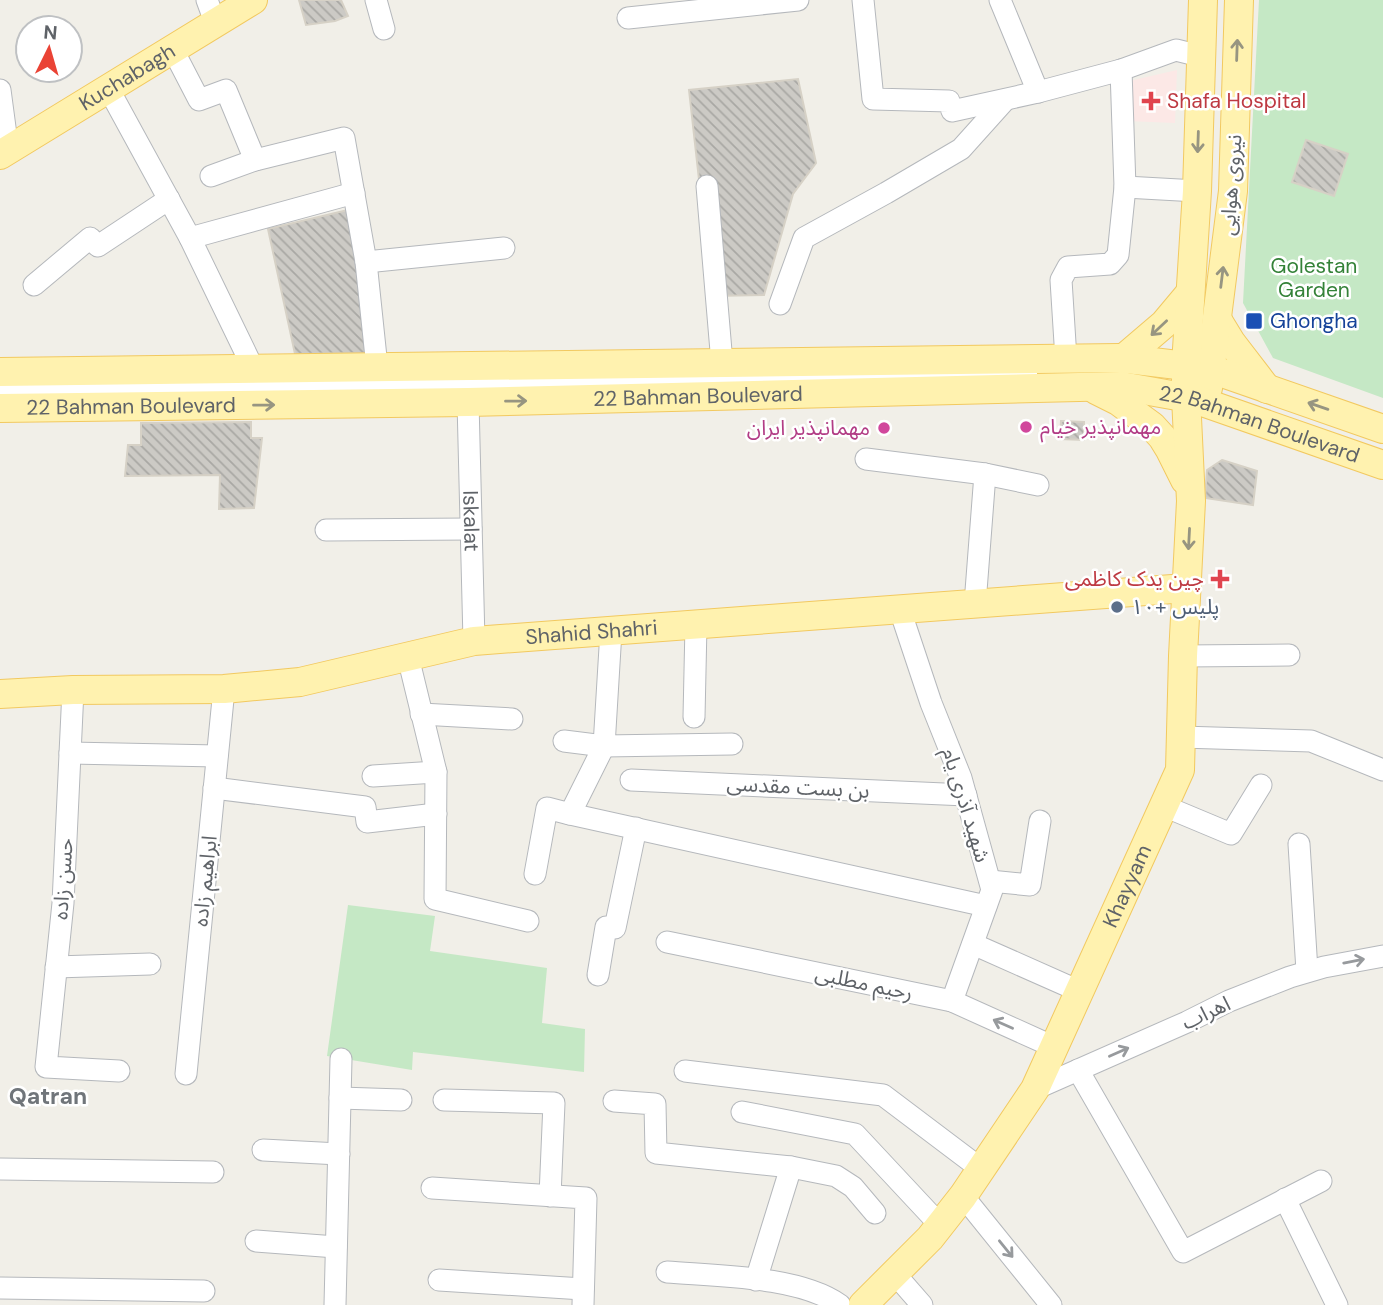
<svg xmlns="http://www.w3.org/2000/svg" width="1383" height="1305" viewBox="0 0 1383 1305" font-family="'DM Sans','Noto Sans Arabic',sans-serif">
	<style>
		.medical { fill: #fce8e6 }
		.green { fill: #c5e8c5 }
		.building { fill: url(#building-back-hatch); stroke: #d6d1c6; stroke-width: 2 }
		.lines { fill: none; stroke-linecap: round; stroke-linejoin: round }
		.minor-casing { stroke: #b5b8bc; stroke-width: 23 }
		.major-casing { stroke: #f2c960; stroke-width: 30 }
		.minor { stroke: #fff; stroke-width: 21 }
		.major { stroke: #fff2af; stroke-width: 28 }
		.oneway { stroke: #979581 }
		.oneway2 { stroke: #979a9d }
		.health-dot { fill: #e0444e; stroke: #fff; stroke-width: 2.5 }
		.transit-dot { fill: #1a4fb4; stroke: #fff; stroke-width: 2.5 }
		.hotel-dot { fill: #d1479c; stroke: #fff; stroke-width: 2.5 }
		.service-dot { fill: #5c6f8a; stroke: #fff; stroke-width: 2.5 }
		.labels { text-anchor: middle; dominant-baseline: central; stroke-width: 5; stroke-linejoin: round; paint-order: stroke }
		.street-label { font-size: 21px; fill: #5f6368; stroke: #fff }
		.health-label { font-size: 21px; fill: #be3a42; stroke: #fff; text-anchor: start }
		.park-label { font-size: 21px; fill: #348238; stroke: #fff }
		.transit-label { font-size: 21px; fill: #164399; stroke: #fff; text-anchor: start }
		.hotel-label { font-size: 21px; fill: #b23c85; stroke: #fff; text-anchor: start }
		.service-label { font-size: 21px; fill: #4e5e75; stroke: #fff; text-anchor: start }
		.neighbourhood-label { font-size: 23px; font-weight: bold; fill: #70757a; stroke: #fff }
	</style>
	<defs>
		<pattern id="building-back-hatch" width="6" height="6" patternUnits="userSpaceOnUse" patternTransform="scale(1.75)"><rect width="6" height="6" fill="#cccac5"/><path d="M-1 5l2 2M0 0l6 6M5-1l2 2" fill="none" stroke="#a9a8a4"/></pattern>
	</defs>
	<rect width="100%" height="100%" fill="#f1efe8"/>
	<path class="medical" d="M1177,70L1175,123L1127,121L1125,82Z"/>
	<path class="green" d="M1259,0H1383V398L1273,358L1243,303Z
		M348,905L435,916L430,951L547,968L542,1023L585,1029L584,1072L413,1052L412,1070L327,1056Z"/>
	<path class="building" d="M299,0H341L348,16L335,21L306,25Z
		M798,79L816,163L793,194L764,295L712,296L689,90Z
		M1306,140L1348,154L1334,196L1292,182Z
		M352,209L371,353L295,354L268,229Z
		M1061,421L1084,422V440L1060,439Z
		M251,422V438H262L254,508L219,509L220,475L125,476L128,445H141V423Z
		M1222,460L1257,471L1253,505L1205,498L1207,470Z"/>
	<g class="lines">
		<defs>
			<g id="minor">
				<path d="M207,0L215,22"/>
				<path d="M376,0L384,29"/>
				<path d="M863,0L873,99L949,101L952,111L1038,92L1121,70L1176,50L1200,56"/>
				<path d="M1000,0L1038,92"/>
				<path d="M628,18L798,0"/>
				<path d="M172,48L199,100L226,90L255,160"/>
				<path d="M108,88L190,238L253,368"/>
				<path d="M0,90L8,150"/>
				<path d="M211,176L255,160L344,138L366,262L377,367"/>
				<path d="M707,186L722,363"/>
				<path d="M1125,187L1197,191"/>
				<path d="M190,238L354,193"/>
				<path d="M366,262L504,248"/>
				<path d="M34,285L90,238L98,246L169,199"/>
				<path d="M780,304L804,238L886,193L961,149L1005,100"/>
				<path d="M1066,359L1061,280L1068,267L1110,264L1118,255L1125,187L1121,70"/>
				<path d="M0,387L997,374L1027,370"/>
				<path id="s1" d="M468,402L474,641"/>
				<path d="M866,459L985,474L1038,485"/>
				<path d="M326,530L471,529"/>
				<path d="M975,604L985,474"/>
				<path d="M900,610L931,703L961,778L992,890L952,1001"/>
				<path d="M611,631L604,746L732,744"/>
				<path d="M1183,656L1289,655"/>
				<path d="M408,657L436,772L435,899L528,921"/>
				<path d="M73,690L63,903L46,1067L119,1071"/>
				<path d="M421,714L512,719"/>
				<path d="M694,717L696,625"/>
				<path d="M1181,737L1311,741L1383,770"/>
				<path d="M70,753L217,756"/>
				<path d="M373,776L436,772"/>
				<path d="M631,780L966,795"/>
				<path d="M214,788L365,807L367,822L436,814"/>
				<path d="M1164,806L1231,834L1261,785"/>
				<path d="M570,814L986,906"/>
				<path d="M1299,844L1307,971"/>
				<path d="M535,874L547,808L570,814L604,746L564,741"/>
				<path d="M990,881L1030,885L1040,821"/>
				<path d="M667,942L952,1001L1054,1047"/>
				<path d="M973,944L1079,991"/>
				<path d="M56,967L150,964"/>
				<path d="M598,975L606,927L615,928L636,828"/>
				<path d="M1078,1070L1183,1252L1321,1181"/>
				<path d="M685,1071L883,1095L981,1169"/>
				<path d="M186,1074L224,689"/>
				<path d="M1035,1089L1187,1022L1229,1001L1290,977L1324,967L1383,956"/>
				<path d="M340,1098L401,1100"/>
				<path d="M444,1100L554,1103L550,1196"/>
				<path d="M614,1101L655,1104L656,1153L791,1167L836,1176L853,1187L875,1213"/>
				<path d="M742,1112L855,1134L940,1225"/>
				<path d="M263,1150L339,1154"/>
				<path d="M0,1169L213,1172"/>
				<path d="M432,1188L586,1198L583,1305"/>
				<path d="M963,1196L1051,1305"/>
				<path d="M1285,1199L1337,1305"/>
				<path d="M256,1241L336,1247"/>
				<path d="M667,1272C717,1276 800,1276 840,1305"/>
				<path d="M895,1274L922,1305"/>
				<path d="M439,1280L583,1289"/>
				<path d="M756,1280L791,1167"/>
				<path d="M0,1288L204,1291"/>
				<path d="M335,1305L341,1059"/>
			</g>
			<g id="major">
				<path id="s2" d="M0,155L253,0"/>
				<path d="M1217,319L1231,342L1267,389"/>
				<path d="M1123,359L1164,324L1190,293"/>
				<path d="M0,372L1119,358L1211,369L1383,429"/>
				<path d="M1208,388L1233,191L1239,0"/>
				<path d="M1096,390L1118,401L1152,426L1162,437L1170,450L1185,480"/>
				<path id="s3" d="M0,408L468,402L1121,386L1194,399L1383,465"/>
				<path id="s4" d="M0,694L73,690L224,689L300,682L474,641L1186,588"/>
				<path id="s5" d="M863,1305L930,1238L963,1196L1035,1089L1180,770L1183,656L1191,501L1186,397V365L1197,191L1203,0"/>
			</g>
		</defs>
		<use href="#minor" class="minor-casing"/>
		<use href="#major" class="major-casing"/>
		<use href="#minor" class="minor"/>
		<use href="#major" class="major"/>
	</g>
	<defs><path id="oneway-shaft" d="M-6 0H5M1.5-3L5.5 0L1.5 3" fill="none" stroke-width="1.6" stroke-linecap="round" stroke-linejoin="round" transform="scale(1.75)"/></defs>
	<g class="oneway">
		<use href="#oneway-shaft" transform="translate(1237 50) rotate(-88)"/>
		<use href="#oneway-shaft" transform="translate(1198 142) rotate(92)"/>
		<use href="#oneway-shaft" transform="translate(1222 277) rotate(-83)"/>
		<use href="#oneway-shaft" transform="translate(1159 328) rotate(137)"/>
		<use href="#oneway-shaft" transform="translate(516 401) rotate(-1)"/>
		<use href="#oneway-shaft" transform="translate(264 405) rotate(-1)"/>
		<use href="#oneway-shaft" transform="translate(1318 406) rotate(-161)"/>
		<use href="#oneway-shaft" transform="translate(1189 539) rotate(93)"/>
	</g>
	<g class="oneway2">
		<use href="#oneway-shaft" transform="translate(1354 961) rotate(-11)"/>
		<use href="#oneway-shaft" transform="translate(1003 1024) rotate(-156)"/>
		<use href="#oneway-shaft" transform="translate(1119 1052) rotate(-24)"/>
		<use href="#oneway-shaft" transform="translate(1006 1249) rotate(51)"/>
	</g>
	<g class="health-dot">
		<path d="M1147.5 90.5h7v7h7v7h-7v7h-7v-7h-7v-7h7z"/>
		<path d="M1216.5 568.5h7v7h7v7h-7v7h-7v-7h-7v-7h7z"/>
	</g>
	<rect class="transit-dot" x="1245" y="312" width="18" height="18" rx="3.5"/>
	<g class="hotel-dot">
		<circle cx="1026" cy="427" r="7"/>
		<circle cx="884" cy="428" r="7"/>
	</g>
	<circle class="service-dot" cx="1117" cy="607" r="7"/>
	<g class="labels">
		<g class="street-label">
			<text stroke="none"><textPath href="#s2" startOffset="149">Kuchabagh</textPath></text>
			<text transform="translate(1231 185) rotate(-86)">نیروی هوایی</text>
			<text stroke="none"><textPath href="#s3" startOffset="698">22 Bahman Boulevard</textPath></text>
			<text stroke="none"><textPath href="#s3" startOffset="131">22 Bahman Boulevard</textPath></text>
			<text stroke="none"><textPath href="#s3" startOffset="1265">22 Bahman Boulevard</textPath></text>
			<text stroke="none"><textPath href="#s1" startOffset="119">Iskalat</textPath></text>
			<text stroke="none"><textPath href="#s4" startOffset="597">Shahid Shahri</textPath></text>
			<text transform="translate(798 787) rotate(3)">بن بست مقدسی</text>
			<text transform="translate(966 805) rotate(73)">شهید آذری یام</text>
			<text transform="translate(63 879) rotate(-86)">حسن زاده</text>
			<text transform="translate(205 881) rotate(-84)">ابراهیم زاده</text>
			<text stroke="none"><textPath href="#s5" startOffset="500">Khayyam</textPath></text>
			<text transform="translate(864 983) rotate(12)">رحیم مطلبی</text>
			<text transform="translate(1206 1013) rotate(-25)">اهراب</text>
		</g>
		<g class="health-label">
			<text x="1167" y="101">Shafa Hospital</text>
			<text x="1204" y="579" text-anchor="end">چین یدک کاظمی</text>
		</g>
		<g class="park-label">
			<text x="1314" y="266">Golestan<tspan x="1314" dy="24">Garden</tspan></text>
		</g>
		<g class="transit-label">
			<text x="1270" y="321">Ghongha</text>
		</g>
		<g class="hotel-label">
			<text x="1040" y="427">مهمانپذیر خیام</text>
			<text x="870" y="428" text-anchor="end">مهمانپذیر ایران</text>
		</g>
		<g class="service-label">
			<text x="1131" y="607">پلیس +۱۰</text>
		</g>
		<g class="neighbourhood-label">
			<text x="48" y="1096">Qatran</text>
		</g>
	</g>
	<g transform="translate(49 49) rotate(5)"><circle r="33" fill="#ffffff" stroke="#bfc1c3" stroke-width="2"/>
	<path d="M0-5L12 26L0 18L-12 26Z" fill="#ea4335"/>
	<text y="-10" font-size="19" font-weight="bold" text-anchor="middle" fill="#5f6368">N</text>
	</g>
</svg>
